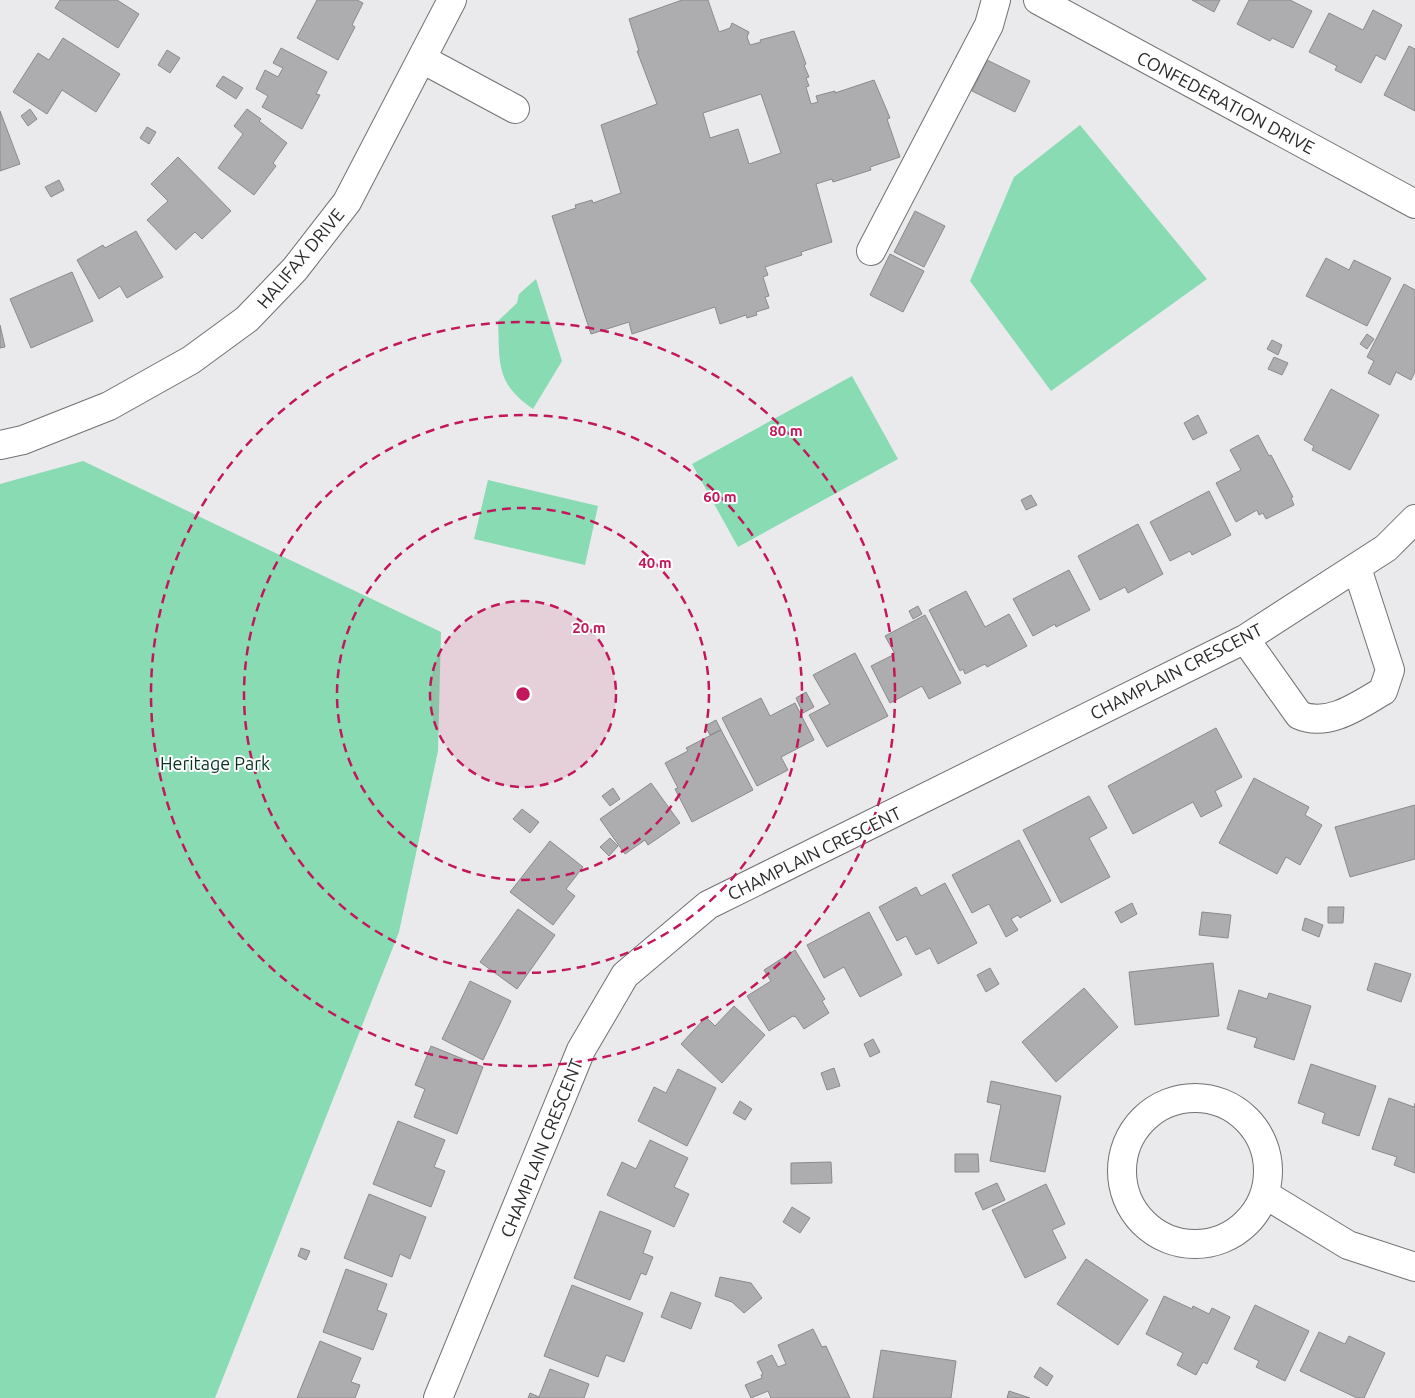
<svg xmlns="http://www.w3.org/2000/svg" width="1415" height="1398" viewBox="0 0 1415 1398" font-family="Ubuntu,sans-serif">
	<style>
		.green { fill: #88dbb3 }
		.building { fill: #adadaf; stroke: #8b8b8d; fill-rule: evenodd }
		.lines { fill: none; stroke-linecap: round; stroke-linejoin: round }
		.minor-casing { stroke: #717172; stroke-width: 30 }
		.minor { stroke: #fff; stroke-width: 28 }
		.ring { fill: none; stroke: #c2185b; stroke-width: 2.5; stroke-dasharray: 9 6 }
		.labels { text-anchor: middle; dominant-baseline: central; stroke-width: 4; stroke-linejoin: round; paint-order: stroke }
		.street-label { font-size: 18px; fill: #2a2a2a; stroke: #fff }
		.park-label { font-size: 18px; fill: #093423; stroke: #fff }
		.centre { fill: #c2185b; stroke: #fff; stroke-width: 2.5 }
		.ring-label { font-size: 15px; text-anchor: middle; font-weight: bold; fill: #c2185b; stroke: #fff; stroke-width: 4; stroke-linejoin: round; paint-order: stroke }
	</style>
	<rect width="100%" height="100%" fill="#eaeaec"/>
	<path class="green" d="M1080,125L1207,279L1051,391L970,281L1014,177Z
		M536,279L562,361L533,409C495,383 500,363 498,321L517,303L519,294Z
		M852,376L898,459L738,547L692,464Z
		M83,461L441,632L438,751L399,932L215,1398H0V484Z
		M488,480L598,506L585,565L474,539Z"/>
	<path class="building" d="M60,0H117L139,14L118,48L55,8Z
		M317,0H357L363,3L352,25L355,27L338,60L297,38Z
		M682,0H708L719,32L730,28L732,23L749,32L747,37L750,45L761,42L760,40L794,31L806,64L804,65L809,77L806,78L809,86L806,87L811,104L818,102L816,96L835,91V93L874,80L890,118L887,119L900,157L870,167L871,170L833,182L832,179L816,184L832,242L801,252L802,255L765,267L768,275L763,277L769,296L765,297L769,308L756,312L757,315L747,318L746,315L720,324L715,307L632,334L629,322L591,334L552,216L576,208L575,205L592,200L593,203L621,193L601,125L657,104L637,51H639L629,19ZM761,94L781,153L749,164L738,129L710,138L703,113Z
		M1192,0H1220L1214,12Z
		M1249,0H1290L1312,11L1293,48L1272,38L1270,41L1237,24Z
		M1373,10L1402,25L1385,60L1376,55L1361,83L1335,70L1337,66L1309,52L1329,13L1363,30Z
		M63,38L120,74L96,112L62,90L47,114L13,92L38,53L49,60Z
		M1409,46L1415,49V111L1384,95Z
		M281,48L327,72L316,94L320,95L302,129L262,107L268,96L256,89L265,70L278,77L283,68L273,63Z
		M167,50L180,58L170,73L158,65Z
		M987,60L1030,81L1015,112L972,91Z
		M223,76L243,88L236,99L216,86Z
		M30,109L37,119L28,126L21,116Z
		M247,109L261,119L259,121L287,143L273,163L276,166L254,195L218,168L243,134L234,126Z
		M0,111L20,164L0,171Z
		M147,127L156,132L149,144L140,138Z
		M178,157L231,211L202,239L195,232L176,250L147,220L168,201L151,184Z
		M59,180L64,190L51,197L45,187Z
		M915,211L945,226L924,267L894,252Z
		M136,231L163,277L127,298L120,286L99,299L77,260L103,245L105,248Z
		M890,254L924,271L903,312L870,295Z
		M1326,258L1349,270L1354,260L1391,278L1367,326L1306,296Z
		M72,272L93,321L31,348L10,299Z
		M1404,284L1415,290V372L1411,380L1396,372L1390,385L1368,373L1374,361L1367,357Z
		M0,325L5,347L0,348Z
		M1367,334L1374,339L1367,349L1360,344Z
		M1272,340L1282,345L1278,355L1267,349Z
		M1274,357L1288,363L1282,375L1268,369Z
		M1331,389L1379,415L1350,470L1312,450L1314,446L1304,440Z
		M1198,415L1207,433L1193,440L1184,423Z
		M1258,435L1269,456L1271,455L1293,497L1291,498L1294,505L1266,519L1263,513L1259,515L1257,510L1236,522L1216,483L1241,470L1230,450Z
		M1209,491L1231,535L1192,555L1190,551L1170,561L1150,522Z
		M1031,495L1037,505L1026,510L1021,500Z
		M1138,524L1163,574L1128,593L1125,587L1100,600L1078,556Z
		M1069,570L1090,610L1056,627L1055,624L1033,636L1013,599Z
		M966,591L985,627L1009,614L1027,646L987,667L985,664L965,674L963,669L960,671L929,610Z
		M918,606L922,614L913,619L909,611Z
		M925,615L961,683L929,699L922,686L890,703L871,666L895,654L885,636Z
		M855,653L888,716L827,747L809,715L830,704L813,675Z
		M806,692L814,707L803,713L796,698Z
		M761,698L770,716L795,703L814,740L781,757L788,770L757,786L722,718Z
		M716,720L721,730L710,735L705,726Z
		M1216,728L1242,777L1215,791L1222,806L1201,817L1193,802L1133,834L1108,786Z
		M721,730L753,790L692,822L675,789L678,788L665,763L688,751L686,748Z
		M1254,778L1309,807L1305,815L1322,825L1300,865L1286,857L1277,874L1219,843Z
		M651,783L680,823L648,845L645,840L625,854L600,819Z
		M613,788L620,799L610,806L602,796Z
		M1089,796L1107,828L1089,838L1110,877L1061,903L1023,830Z
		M1415,805V859L1350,877L1335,827Z
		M522,809L539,822L530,833L513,819Z
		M610,838L618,846L609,856L600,847Z
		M1019,840L1051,901L1020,918L1018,915L1011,919L1018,930L1006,937L989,904L972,913L952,875Z
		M550,841L583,867L566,889L575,896L553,925L510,892Z
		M945,883L977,943L938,964L930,948L916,955L906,936L897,941L879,907L916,887L921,896Z
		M1132,903L1137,914L1121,923L1115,912Z
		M1328,907H1344L1343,923H1328Z
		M518,909L555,935L517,989L480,962Z
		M869,912L902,975L860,997L844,967L824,978L807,945Z
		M1202,912L1231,915L1228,938L1199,935Z
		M1305,918L1323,925L1319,937L1302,930Z
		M795,950L825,999L822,1001L829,1013L804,1029L796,1017L793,1016L769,1031L747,996L771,981L764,970Z
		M1213,963L1219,1016L1135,1025L1129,972Z
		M1375,963L1411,974L1401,1002L1367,990Z
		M990,968L999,984L986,992L977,975Z
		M470,981L511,1001L483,1060L442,1039Z
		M1084,988L1118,1027L1056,1082L1022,1042Z
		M1239,990L1267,999L1269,993L1311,1006L1294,1060L1254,1047L1257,1038L1227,1029Z
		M734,1006L765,1035L722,1083L681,1044L706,1017L715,1026Z
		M873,1039L880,1052L870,1057L864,1044Z
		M431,1046L483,1067L457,1134L414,1117L425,1089L415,1085Z
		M1311,1064L1376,1086L1359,1136L1322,1123L1325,1113L1298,1103Z
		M834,1068L840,1086L827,1090L821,1073Z
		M678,1069L716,1088L687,1146L638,1121L654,1087L666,1093Z
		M991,1081L1061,1096L1045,1172L990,1161L1001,1105L987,1102Z
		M1389,1098L1414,1107L1415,1103V1173L1394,1165L1397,1157L1372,1149Z
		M740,1101L752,1109L745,1120L733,1113Z
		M398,1121L445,1140L434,1167L445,1171L431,1207L373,1184Z
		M650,1140L688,1158L674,1187L689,1194L674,1227L607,1195L622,1162L636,1169Z
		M955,1154H978L979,1172H955Z
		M831,1162L832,1183L791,1184V1163Z
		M997,1183L1005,1200L983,1210L975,1193Z
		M1046,1184L1065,1224L1052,1230L1066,1258L1025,1278L992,1210Z
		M369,1194L426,1217L410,1259L400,1254L392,1277L344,1258Z
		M792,1207L810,1218L800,1233L783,1222Z
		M600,1211L651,1231L643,1253L653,1257L646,1275L641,1273L630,1300L574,1278Z
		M301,1248L310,1251L306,1260L298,1256Z
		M1086,1259L1148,1300L1118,1345L1057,1304Z
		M346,1269L387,1284L377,1310L387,1314L373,1350L323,1332Z
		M720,1277L751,1283L762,1298L744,1313L732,1302L715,1296Z
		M572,1285L643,1313L624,1362L606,1355L598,1377L544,1356Z
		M671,1292L701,1303L691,1329L661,1317Z
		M1164,1296L1192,1309L1193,1306L1209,1314L1212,1308L1230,1317L1207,1364L1203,1362L1196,1375L1177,1365L1183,1353L1146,1334Z
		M1255,1305L1309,1331L1285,1381L1256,1367L1259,1361L1234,1349Z
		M813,1329L822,1347L826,1346L850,1398H771L768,1391L751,1398L745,1385L762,1378L761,1375L763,1374L757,1362L772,1355L778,1367L786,1364L778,1345Z
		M1319,1332L1345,1344L1349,1336L1385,1353L1364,1398H1357L1300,1371Z
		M320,1341L361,1358L351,1382L360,1385L355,1398H297Z
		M881,1350L956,1361L951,1398H873Z
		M1040,1367L1053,1376L1047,1386L1034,1377Z
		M550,1369L589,1384L584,1398H528L530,1393L539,1397Z
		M1009,1391L1030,1398H1007Z"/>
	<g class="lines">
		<defs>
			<path id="minor" d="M1038,0L1415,204
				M422,59L515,109
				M871,251L989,25L996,0
				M0,445L23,440L109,406L191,360L247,319L295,269L347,202L452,0
				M1245,639L1299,715C1328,728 1359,705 1383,691L1390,670L1357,568
				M1122 1171a73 73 0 1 1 146 0a73 73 0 1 1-146 0Z
				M1266,1195L1348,1245L1415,1267
				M438,1398L581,1050L625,975L708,905L1245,639L1386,548L1415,519"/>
		</defs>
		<use href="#minor" class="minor-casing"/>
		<use href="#minor" class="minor"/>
	</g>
	<circle cx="523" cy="694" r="93" fill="#c2185b" fill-opacity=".12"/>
	<g class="ring">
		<circle cx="523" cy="694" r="93"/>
		<circle cx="523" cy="694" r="186"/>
		<circle cx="523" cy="694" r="279"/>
		<circle cx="523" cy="694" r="372"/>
	</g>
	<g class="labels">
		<g class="street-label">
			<text transform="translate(1226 102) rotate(28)">CONFEDERATION DRIVE</text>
			<text transform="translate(300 258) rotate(-50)">HALIFAX DRIVE</text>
			<text transform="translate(1176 671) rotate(-27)">CHAMPLAIN CRESCENT</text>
			<text transform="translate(814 853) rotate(-26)">CHAMPLAIN CRESCENT</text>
			<text transform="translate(541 1148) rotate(-68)">CHAMPLAIN CRESCENT</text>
		</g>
		<g class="park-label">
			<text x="215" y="763">Heritage Park</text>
		</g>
	</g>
	<circle cx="523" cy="694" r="8" class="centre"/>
	<g class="ring-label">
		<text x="786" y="436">80 m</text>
		<text x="720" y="502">60 m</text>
		<text x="655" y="568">40 m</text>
		<text x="589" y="633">20 m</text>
	</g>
</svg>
